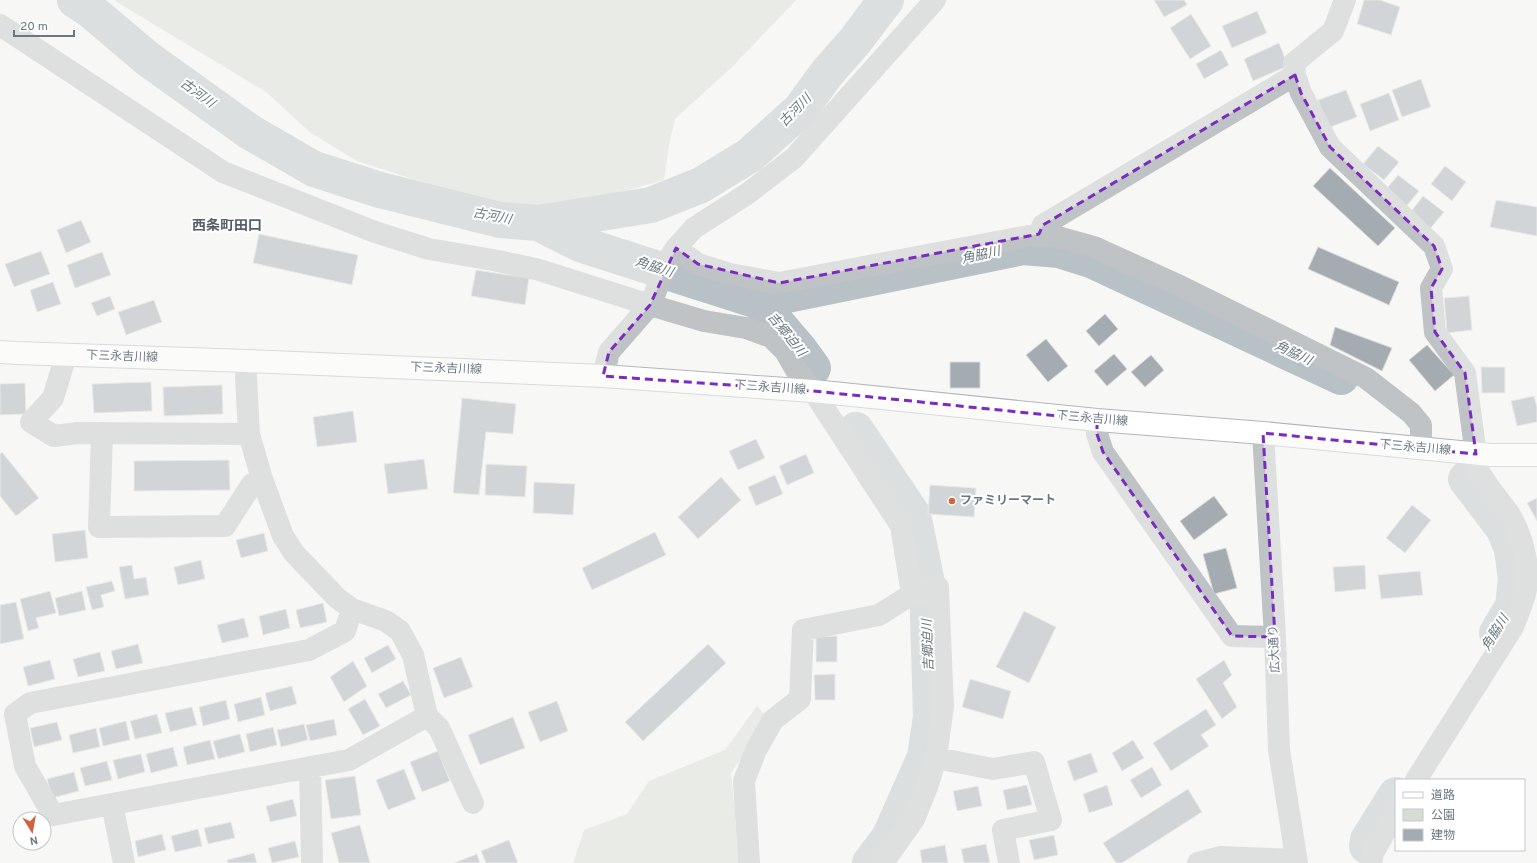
<svg xmlns="http://www.w3.org/2000/svg" width="1537" height="863" viewBox="0 0 1537 863" font-family="Overpass,'Noto Sans JP',sans-serif">
	<style>
		.green { fill: #d7dcd5 }
		.lines { fill: none; stroke-linecap: round; stroke-linejoin: round }
		.river { stroke: #b8c1c6; stroke-width: 36 }
		.building { fill: #a5acb1; stroke: #d9d9d8 }
		.secondary-casing { stroke: #b2b6ba; stroke-width: 24 }
		.minor { stroke: #bfc3c6; stroke-width: 22 }
		.tertiary { stroke: #bfc3c6; stroke-width: 22 }
		.secondary { stroke: #fff; stroke-width: 22 }
		.marked { fill: none; stroke: #7b2cbf; stroke-width: 3; stroke-dasharray: 8 5; stroke-linejoin: round }
		.poi-dot { fill: #cd6540; stroke: #fff; stroke-width: 1.5 }
		.labels { text-anchor: middle; dominant-baseline: central; stroke-width: 4; stroke-linejoin: round; paint-order: stroke }
		.street-label { font-size: 12px; fill: #6a7782; stroke: #fff }
		.poi-label { font-size: 12px; font-weight: bold; fill: #6a7782; stroke: #fff; text-anchor: start }
		.water-label { font-size: 13px; font-style: italic; fill: #67777e; stroke: #fff }
		.quarter-label { font-size: 14px; font-weight: bold; fill: #576068; stroke: #fff }
	</style>
	<rect width="100%" height="100%" fill="#f7f7f5"/>
	<path class="green" d="M117,0H796L733,66L675,119L669,145L664,180L614,194L548,206L499,207L357,161L311,133L266,92L115,1Z
		M757,706L769,719L731,773L735,814L738,863H573L584,830L627,814L649,781L725,750Z"/>
	<g class="lines">
		<path class="river" d="M75,0L90,10L148,59L250,132L314,169L380,190L500,220L538,223L651,205L701,185L750,155L800,110L827,73L855,41L886,0
			M538,223L580,244L758,301L1023,247L1059,250L1091,260L1341,377
			M758,301L800,350L813,368
			M856,430L913,515L927,583L931,717L925,757L889,838L870,863
			M1466,479L1504,529L1512,549L1516,579L1513,606L1497,633
			M1367,846L1368,840L1396,795"/>
	</g>
	<path class="building" d="M1154,0H1184L1187,5L1164,17Z
		M1364,0H1380L1400,7L1391,35L1357,24Z
		M1257,11L1267,33L1232,48L1222,26Z
		M1191,14L1211,46L1190,59L1170,28Z
		M1279,43L1288,66L1253,81L1244,59Z
		M1221,50L1229,65L1204,79L1196,64Z
		M1421,79L1431,107L1402,117L1392,90Z
		M1346,90L1357,117L1328,128L1318,100Z
		M1389,93L1399,120L1370,131L1360,104Z
		M1378,146L1399,162L1384,180L1363,164Z
		M1445,166L1466,182L1452,201L1431,184Z
		M1330,168L1395,228L1378,246L1313,186Z
		M1398,175L1419,191L1404,209L1383,193Z
		M1423,196L1444,212L1429,230L1409,214Z
		M1496,200L1537,207V236L1490,227Z
		M81,220L91,242L66,253L57,230Z
		M259,234L358,255L352,285L253,263Z
		M1318,247L1399,282L1389,305L1308,269Z
		M41,251L50,274L14,287L5,264Z
		M102,252L111,275L75,288L67,265Z
		M476,270L529,278L525,305L471,296Z
		M53,282L61,304L37,312L30,290Z
		M110,296L115,309L97,316L91,303Z
		M1469,296L1472,330L1447,333L1444,298Z
		M154,300L162,322L126,335L118,312Z
		M1105,314L1118,329L1099,346L1086,331Z
		M1335,327L1392,348L1382,371L1330,345Z
		M1046,339L1068,366L1048,382L1026,355Z
		M1427,345L1454,375L1435,391L1409,360Z
		M1114,354L1127,369L1107,386L1094,371Z
		M1151,355L1164,370L1145,387L1131,372Z
		M950,362H980V388H950Z
		M1481,367H1505V393H1482Z
		M151,382L152,411L94,413L92,384Z
		M25,383L26,414L0,415V384Z
		M222,385L223,414L164,416L163,387Z
		M1534,396L1537,407V422L1517,426L1511,401Z
		M462,398L516,404L513,434L486,432L479,495L453,493Z
		M353,411L357,442L317,447L313,417Z
		M756,439L765,458L738,470L729,451Z
		M2,452L39,498L16,516L0,496V454Z
		M806,454L814,473L787,485L779,466Z
		M424,459L428,489L388,494L384,464Z
		M229,460L230,490L134,491V461Z
		M486,464L527,466L525,497L485,495Z
		M775,475L783,494L756,506L748,487Z
		M721,477L741,500L698,539L678,517Z
		M534,482L575,484L573,515L533,513Z
		M930,485L976,488L974,517L928,514Z
		M1214,496L1228,515L1194,540L1180,521Z
		M1537,498V521L1527,503Z
		M1412,505L1431,520L1405,553L1386,538Z
		M85,530L88,558L55,562L52,534Z
		M655,532L666,555L592,590L582,568Z
		M264,533L268,551L241,558L236,540Z
		M1226,548L1237,588L1214,594L1203,554Z
		M201,560L205,579L178,585L174,567Z
		M132,565L134,579L146,577L149,595L125,599L119,567Z
		M1365,565L1366,589L1335,592L1333,567Z
		M1420,571L1423,595L1381,599L1378,575Z
		M112,581L115,591L101,595L104,607L92,610L86,587Z
		M50,591L56,613L36,618L39,628L28,631L20,599Z
		M82,591L86,610L59,616L55,598Z
		M16,602L24,639L0,644V605Z
		M323,603L327,622L300,628L296,610Z
		M286,609L290,628L263,635L259,616Z
		M1024,611L1056,627L1029,683L996,667Z
		M244,618L249,637L222,643L217,625Z
		M837,636V662H816V637Z
		M138,644L143,663L116,669L111,651Z
		M708,644L726,663L643,741L625,722Z
		M388,645L396,659L372,673L364,658Z
		M100,652L105,671L78,677L73,659Z
		M461,657L473,687L444,698L433,668Z
		M50,660L55,679L28,686L23,667Z
		M1224,660L1232,675L1223,683L1237,707L1222,719L1196,679Z
		M353,661L367,686L344,702L330,677Z
		M835,674V700H815L814,675Z
		M970,679L1011,691L1003,719L962,707Z
		M403,681L411,695L386,708L378,694Z
		M292,686L297,704L270,711L265,693Z
		M261,697L265,715L238,722L234,704Z
		M365,699L380,726L363,735L348,709Z
		M226,700L230,719L203,726L199,707Z
		M557,701L568,731L540,742L528,712Z
		M192,707L197,725L170,732L165,713Z
		M1206,709L1216,725L1201,735L1209,746L1171,771L1153,743Z
		M157,714L162,733L135,739L130,721Z
		M513,717L525,748L480,765L468,735Z
		M334,719L337,735L310,741L306,725Z
		M126,721L130,740L103,746L99,728Z
		M57,722L62,740L34,747L30,728Z
		M304,724L308,740L281,747L277,730Z
		M273,727L277,745L250,752L246,734Z
		M96,728L100,747L73,753L69,735Z
		M240,734L245,752L218,759L213,741Z
		M210,740L215,759L187,765L183,747Z
		M1133,740L1144,758L1122,771L1112,753Z
		M173,747L178,766L151,773L146,754Z
		M438,751L450,781L422,792L410,762Z
		M1091,753L1098,772L1074,781L1067,761Z
		M141,754L145,772L118,779L113,760Z
		M107,761L112,780L85,786L80,768Z
		M1152,767L1162,785L1141,798L1130,780Z
		M404,769L416,799L388,810L376,780Z
		M74,772L79,791L52,798L47,779Z
		M355,776L361,815L331,819L325,780Z
		M1027,785L1032,805L1007,810L1003,790Z
		M1107,785L1113,805L1089,813L1083,794Z
		M978,786L982,806L957,811L953,791Z
		M1188,789L1202,812L1122,863H1116L1103,843Z
		M293,799L297,816L270,822L266,806Z
		M231,822L235,838L208,844L204,828Z
		M360,825L370,863H339L331,833Z
		M198,829L202,846L175,852L171,836Z
		M162,834L166,850L138,857L135,841Z
		M1054,835L1058,855L1034,860L1029,840Z
		M509,840L518,863H486L481,851Z
		M295,841L299,857L272,863L268,848Z
		M986,844L990,863H964L961,849Z
		M945,845L948,863H922L920,850Z
		M254,853L257,863H228L227,860Z
		M477,854L480,863H454Z"/>
	<g class="lines">
		<defs>
			<path id="secondary" d="M0,352L17,353L247,361L603,376L813,391L1097,420L1263,433L1491,455H1537"/>
		</defs>
		<use href="#secondary" class="secondary-casing"/>
		<path class="minor" d="M1345,0L1333,31L1294,63L1295,75L1301,93L1330,147L1434,246L1442,269L1431,288L1435,332L1465,373L1478,470C1487,486 1499,500 1510,515C1521,533 1529,562 1527,583C1526,598 1518,613 1513,627L1416,780
			M0,25L223,172L375,232L429,249L493,260L536,269L650,305L704,321L746,328L771,337L785,351L796,370L813,391L901,526L912,594L938,587L943,706L936,758L927,787L914,819L883,863
			M1039,234L1043,225L1295,75
			M676,248L698,264L730,274L779,283L1039,234L1058,237L1094,247L1180,286L1366,378L1411,413L1421,425V448
			M66,355L53,398L31,422L54,436L78,433L249,434
			M247,361L246,378L249,434L262,479L283,536L294,553L337,598L352,609L386,621L400,631L413,655L427,716L439,728L473,803
			M603,376L609,352L650,305L670,257L676,248L694,228L747,194L794,158L935,0
			M1097,420V434L1103,452L1232,636L1275,637
			M102,433L99,527L225,526L252,484L262,479
			M352,609L345,631L309,650L30,703L15,714L25,766L53,815L349,760L427,716
			M936,758L993,769L1034,762L1051,820L1003,830L1009,863
			M310,767L312,863
			M112,804L124,863
			M749,863L744,781L756,750L773,720L800,699L803,630L879,615L912,594
			M1198,863L1221,857L1296,860
			M1371,863L1373,853L1396,812"/>
		<path class="tertiary" d="M1263,433L1275,637L1279,750L1297,863"/>
		<use href="#secondary" class="secondary"/>
	</g>
	<path d="M0 0H1537V863H0ZM1295,75L1301,93L1330,147L1434,246L1442,269L1431,288L1435,332L1465,373L1476,454L1263,433L1275,637L1232,636L1103,452L1097,434V420L813,391L603,376L609,352L650,305L676,248L698,264L779,283L1039,234L1043,225Z" fill="#f7f7f5" fill-opacity=".55" fill-rule="evenodd"/>
	<path class="marked" d="M1295,75L1301,93L1330,147L1434,246L1442,269L1431,288L1435,332L1465,373L1476,454L1263,433L1275,637L1232,636L1103,452L1097,434V420L813,391L603,376L609,352L650,305L676,248L698,264L779,283L1039,234L1043,225Z"/>
	<circle class="poi-dot" cx="952" cy="501" r="4"/>
	<g class="labels">
		<g class="street-label">
			<text transform="translate(122 357) rotate(2)">下三永吉川線</text>
			<text transform="translate(446 369) rotate(2)">下三永吉川線</text>
			<text transform="translate(770 388) rotate(4)">下三永吉川線</text>
			<text transform="translate(1092 419) rotate(5)">下三永吉川線</text>
			<text transform="translate(1415 448) rotate(5)">下三永吉川線</text>
			<text transform="translate(1275 649) rotate(-93)">広大通り</text>
		</g>
		<g class="poi-label">
			<text x="960" y="501">ファミリーマート</text>
		</g>
		<g class="water-label">
			<text transform="translate(197 94) rotate(36)">古河川</text>
			<text transform="translate(796 111) rotate(-46)">古河川</text>
			<text transform="translate(492 217) rotate(11)">古河川</text>
			<text transform="translate(981 256) rotate(-12)">角脇川</text>
			<text transform="translate(654 268) rotate(18)">角脇川</text>
			<text transform="translate(786 335) rotate(51)">吉郷迫川</text>
			<text transform="translate(1293 354) rotate(25)">角脇川</text>
			<text transform="translate(1496 633) rotate(-58)">角脇川</text>
			<text transform="translate(929 645) rotate(-92)">吉郷迫川</text>
		</g>
		<g class="quarter-label">
			<text x="227" y="226">西条町田口</text>
		</g>
	</g>
	<rect x="1395" y="779" width="130" height="72" fill="#ffffff" stroke="#c3c9cd"/>
	<rect x="1403" y="792" width="20" height="6" fill="#ffffff" stroke="#c3c9cd"/>
	<text x="1431" y="799" font-size="12" fill="#6a7782">道路</text>
	<rect x="1403" y="809" width="20" height="12" fill="#d7dcd5" stroke="#c3c9cd"/>
	<text x="1431" y="819" font-size="12" fill="#6a7782">公園</text>
	<rect x="1403" y="829" width="20" height="12" fill="#a5acb1" stroke="#c3c9cd"/>
	<text x="1431" y="839" font-size="12" fill="#6a7782">建物</text>
	<g transform="translate(32 831) rotate(169)"><circle r="19" fill="#ffffff" stroke="#c3c9cd"/>
	<path d="M0-3L7 15L0 10L-7 15Z" fill="#cd6540"/>
	<text y="-6" font-size="11" font-weight="bold" text-anchor="middle" fill="#6a7782">N</text>
	</g>
	<path d="M14 30v6h60v-6" fill="none" stroke="#6a7782" stroke-width="2"/>
	<text x="20" y="30" font-size="12" fill="#6a7782" stroke="#ffffff" stroke-width="3" paint-order="stroke">20 m</text>
</svg>
